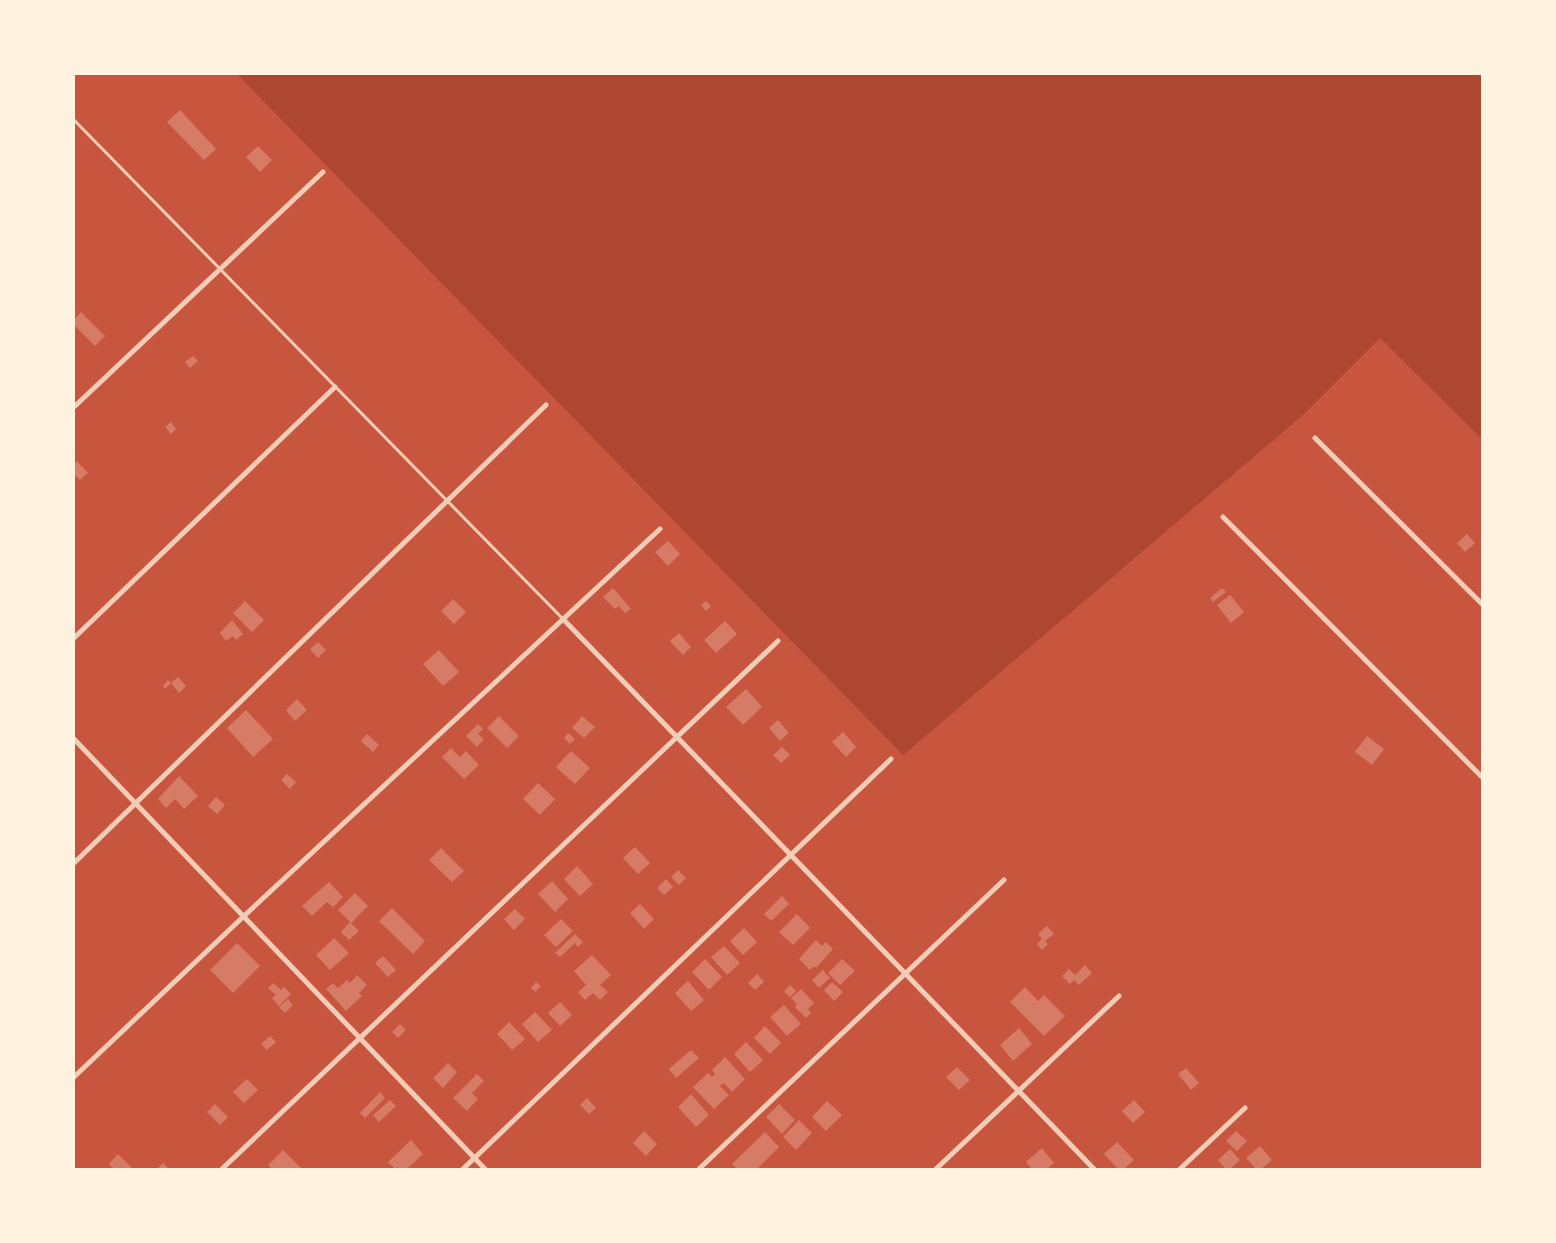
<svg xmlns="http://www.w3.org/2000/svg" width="1556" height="1243" viewBox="0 0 1556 1243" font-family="'DejaVu Sans',sans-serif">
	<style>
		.green { fill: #ae4732 }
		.building { fill: #d67c66 }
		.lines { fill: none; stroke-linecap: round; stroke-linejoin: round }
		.service { stroke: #f1ccb7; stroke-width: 3 }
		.minor { stroke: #f1ccb7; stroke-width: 5 }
	</style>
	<rect width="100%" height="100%" fill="#c8553d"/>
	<path class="green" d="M237,74H1482V439L1380,338L1304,414L903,755Z"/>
	<path class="building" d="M180,110L216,149L204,160L167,122Z
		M258,146L272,160L260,172L246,157Z
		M81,312L105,336L95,346L74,325V320Z
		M193,356L198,361L190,368L185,362Z
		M171,422L176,429L171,434L165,427Z
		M77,461L88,473L80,480L74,474V465Z
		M1467,534L1475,543L1465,552L1457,543Z
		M668,541L680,554L668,566L655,552Z
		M613,588L631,609L625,613L619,606L615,609L603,597Z
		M1222,588L1226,592L1213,602L1210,598Z
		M1230,595L1244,612L1231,623L1217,605Z
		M453,599L466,612L454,624L441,611Z
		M245,601L264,620L252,632L233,613Z
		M706,601L711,606L706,611L701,605Z
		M232,620L243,634L236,640L233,636L226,641L220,633Z
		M725,621L737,634L716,653L704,640Z
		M679,633L691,647L683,655L670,641Z
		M318,642L326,650L318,658L310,649Z
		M439,650L459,672L443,686L423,664Z
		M178,677L186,686L179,693L171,683L165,689L163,686L168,680L171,683Z
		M746,689L762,707L743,725L726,707Z
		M297,699L307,710L295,721L286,710Z
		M246,710L273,739L253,757L227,728Z
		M499,716L519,736L507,748L487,728Z
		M582,716L595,727L584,738L572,728Z
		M778,720L789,733L780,741L769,728Z
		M478,724L483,729L478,734L484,739L477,747L466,736Z
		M843,732L856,747L846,757L832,742Z
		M568,733L575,739L570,744L564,738Z
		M367,734L379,745L373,752L361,741Z
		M1367,736L1384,749L1372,765L1355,752Z
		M782,747L790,755L781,763L773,755Z
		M451,748L460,757L466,751L479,765L464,779L442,757Z
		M571,751L590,768L575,784L556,767Z
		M287,774L296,782L290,789L281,780Z
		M179,776L198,796L184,809L175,799L166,808L158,799Z
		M538,783L555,799L540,815L523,799Z
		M216,797L225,805L217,814L208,806Z
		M635,847L650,863L638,874L623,858Z
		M441,848L464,871L452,882L429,860Z
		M577,866L593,884L580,896L564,879Z
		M678,870L686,878L679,885L671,877Z
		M666,879L673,887L664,895L657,888Z
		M552,881L568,899L555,912L538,894Z
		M329,882L343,897L333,907L327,902L312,916L302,906Z
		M355,893L368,906L351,923L338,910Z
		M782,896L789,904L771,921L764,914Z
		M640,904L654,919L644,929L630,913Z
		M392,908L425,941L413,954L379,921Z
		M515,909L525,919L514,930L504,919Z
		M797,914L810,928L793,945L779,932Z
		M561,919L573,931L556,947L544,935Z
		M350,922L359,931L349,940L341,932Z
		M1047,926L1054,934L1045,941L1048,944L1042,950L1037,944L1042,939L1038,934Z
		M744,928L757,942L743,955L730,941Z
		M575,934L583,942L578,947L575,943L560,957L555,953Z
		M334,938L349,953L330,970L316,955Z
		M816,940L822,946L826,942L833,949L816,968L814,966L810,970L799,959Z
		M237,943L260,966L233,993L210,970Z
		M724,946L740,963L727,975L711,957Z
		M592,955L611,975L600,985L608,992L600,1000L593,993L585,1000L578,992L586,985L574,971Z
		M383,956L396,970L388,977L375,963Z
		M705,959L722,977L709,990L692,972Z
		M842,959L855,971L840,985L828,973Z
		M1085,965L1092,973L1079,985L1074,980L1070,984L1062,976L1069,969L1075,975Z
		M823,970L830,978L819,988L812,980Z
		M757,974L764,982L755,990L748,983Z
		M357,975L367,985L359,993L362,996L346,1011L326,989L333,983L338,988L347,980L350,983Z
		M688,981L704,1000L691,1011L675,993Z
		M536,982L541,986L535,992L531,988Z
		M832,982L843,992L834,1001L824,990Z
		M273,983L281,990L284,987L291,994L279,1006L272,998L276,995L268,988Z
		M790,985L796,991L790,997L784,992Z
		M1025,987L1038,1001L1044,995L1065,1016L1044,1036L1010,1002Z
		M801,989L814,1003L808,1009L811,1013L806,1018L795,1007L797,1004L791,998Z
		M288,999L293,1005L285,1013L279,1007Z
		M560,1002L572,1015L560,1026L548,1013Z
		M784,1005L801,1024L787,1036L770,1017Z
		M535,1012L552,1030L538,1042L522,1024Z
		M509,1022L525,1039L512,1050L497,1034Z
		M400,1024L406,1030L398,1038L392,1032Z
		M765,1026L781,1043L770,1054L754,1038Z
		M1019,1028L1032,1044L1013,1061L1000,1045Z
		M270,1036L276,1042L267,1050L261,1044Z
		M746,1042L763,1060L750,1072L734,1054Z
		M691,1050L699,1058L676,1078L669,1069Z
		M725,1057L745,1079L732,1092L724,1083L720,1086L729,1095L714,1109L693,1087L708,1073L712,1077L715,1074L712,1070Z
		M448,1063L457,1072L443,1088L433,1078Z
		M957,1067L970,1080L959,1090L946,1077Z
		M1186,1068L1199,1083L1191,1090L1178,1074Z
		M477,1074L484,1081L472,1093L478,1099L467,1111L453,1098Z
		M247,1079L258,1090L244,1103L233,1092Z
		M380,1092L385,1098L365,1118L360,1113Z
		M691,1094L709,1115L696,1127L678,1107Z
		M587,1098L596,1108L589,1114L580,1105Z
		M390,1100L396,1106L379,1122L373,1115Z
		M1134,1100L1145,1112L1133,1123L1122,1111Z
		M827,1101L842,1115L826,1131L812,1117Z
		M215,1104L228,1117L220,1125L207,1112Z
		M779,1104L795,1120L782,1134L766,1117Z
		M799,1120L812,1133L796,1150L783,1137Z
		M644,1131L657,1144L646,1156L633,1143Z
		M1236,1131L1247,1141L1237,1151L1226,1141Z
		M765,1132L779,1147L757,1169H737L732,1164Z
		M411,1140L423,1154L407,1169H400L398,1167L395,1169L388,1162Z
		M1117,1142L1134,1160L1124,1169H1118L1104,1154Z
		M1260,1146L1272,1160L1261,1169H1256L1246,1158Z
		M1042,1148L1054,1163L1047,1169H1032L1026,1162Z
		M1230,1149L1240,1160L1230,1169H1226L1218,1160Z
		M283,1150L302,1169H272L268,1165Z
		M118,1154L133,1169H114L109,1164Z
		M163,1163L169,1169H157Z"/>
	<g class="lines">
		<path class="service" d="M74,120L563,619"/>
		<path class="minor" d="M74,407L323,172
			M1315,438L1482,604
			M1223,517L1482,777
			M563,619L1094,1169
			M74,638L335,387
			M74,739L485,1169
			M74,863L546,405
			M74,1077L244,916L660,529
			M222,1169L778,641
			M463,1169L891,759
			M699,1169L1004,880
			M936,1169L1119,996
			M1180,1169L1245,1108"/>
	</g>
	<rect width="1556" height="1243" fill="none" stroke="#fff3e0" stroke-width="150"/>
</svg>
